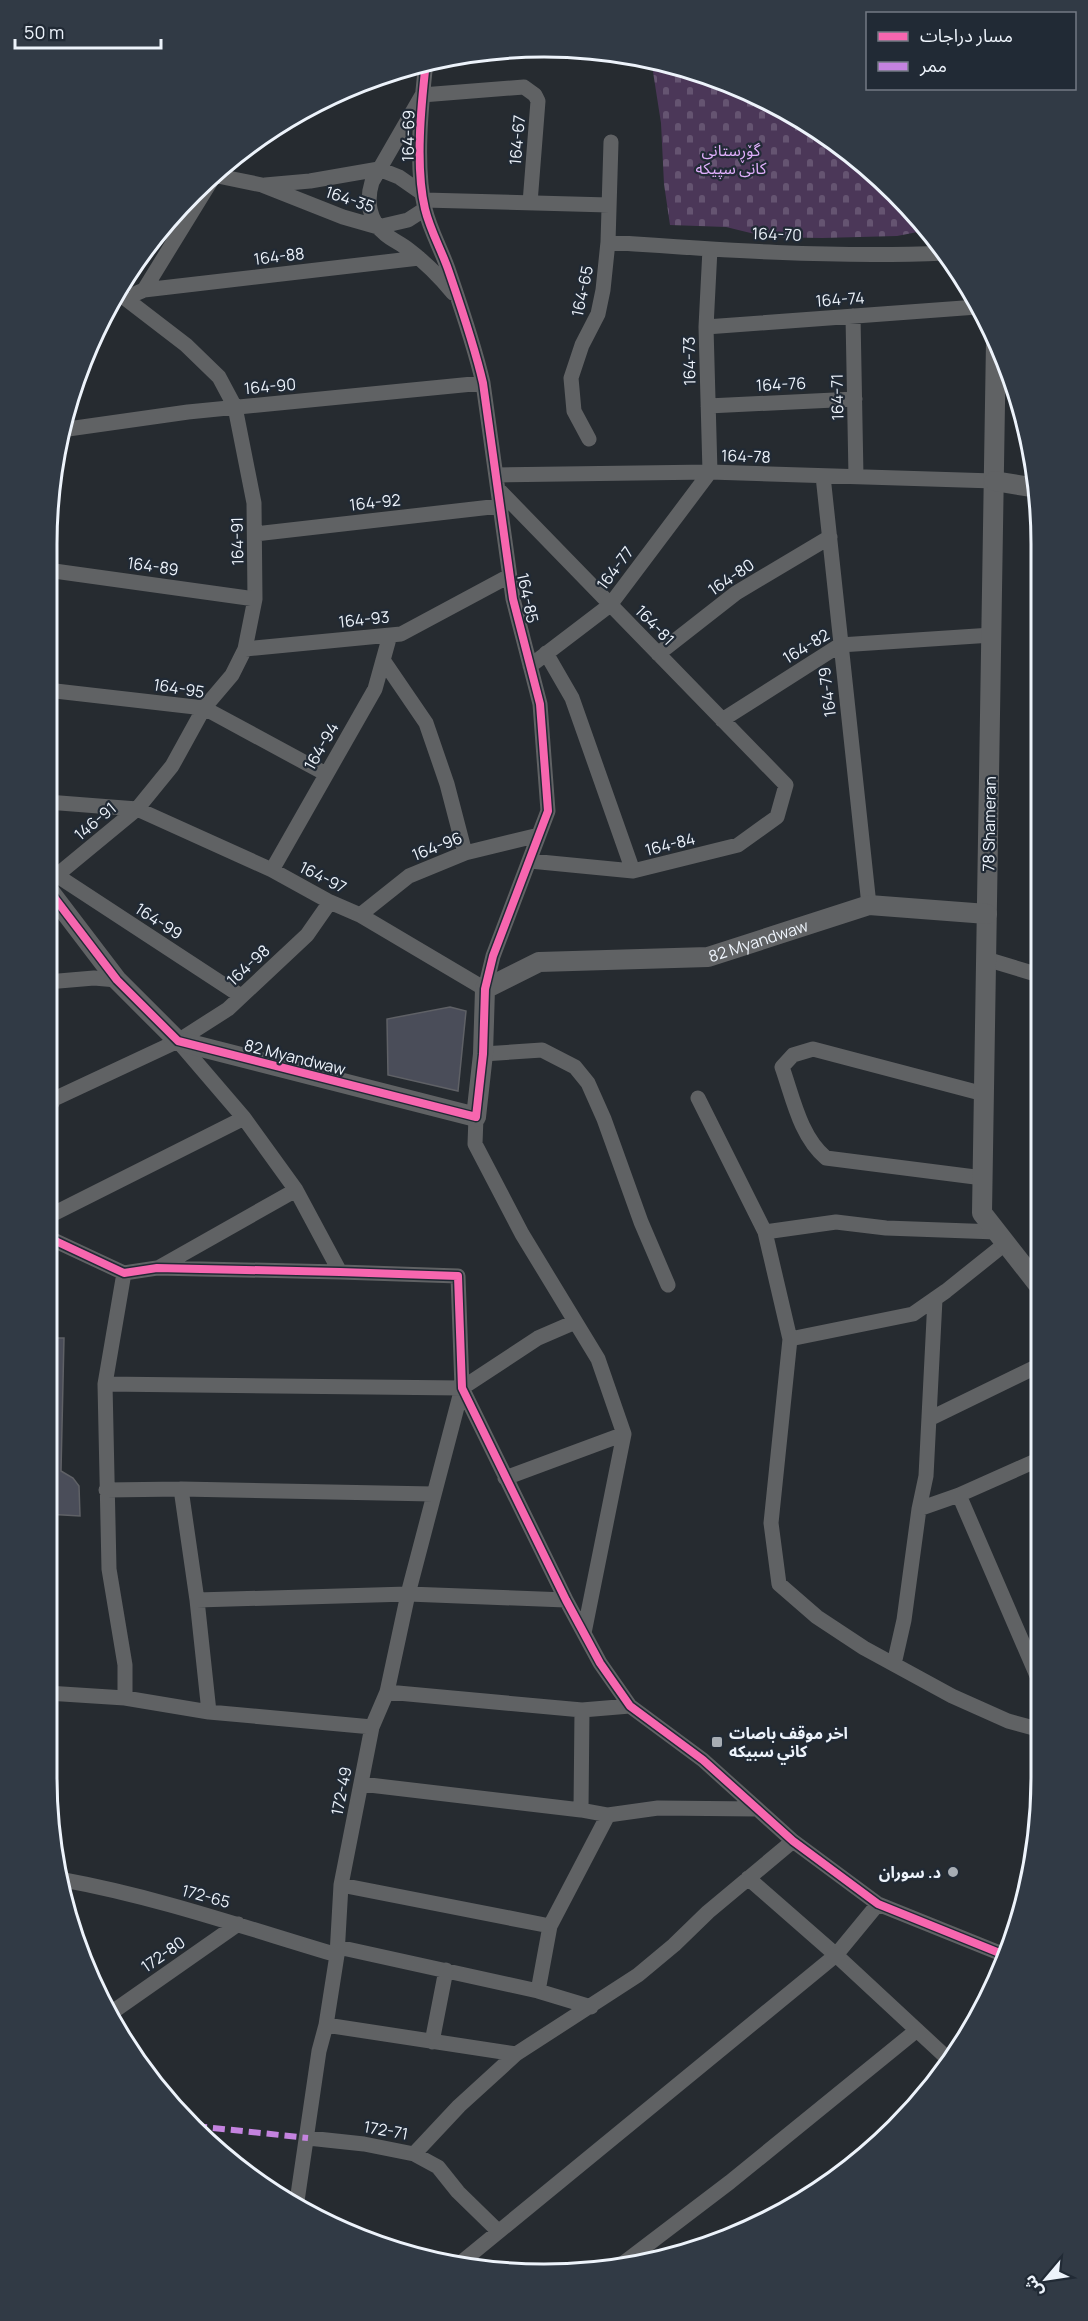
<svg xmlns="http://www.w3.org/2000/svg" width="1088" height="2321" viewBox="0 0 1088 2321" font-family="Manrope,'Noto Sans Arabic',sans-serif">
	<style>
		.cemetery { fill: url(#cemetery-stones) }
		.building { fill: #4a4d59; stroke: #5f6166; stroke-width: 1.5 }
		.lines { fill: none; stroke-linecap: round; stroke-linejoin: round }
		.minor { stroke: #606264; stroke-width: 15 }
		.tertiary { stroke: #606264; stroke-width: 20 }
		.quiet { stroke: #c483df; stroke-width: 6; stroke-dasharray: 12 6; stroke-linecap: butt }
		.cycleway-casing { stroke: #212a35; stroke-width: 11 }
		.cycleway { stroke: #f766af; stroke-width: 8 }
		.poi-dot { fill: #a7adb4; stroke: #212a35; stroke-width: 2 }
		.labels { text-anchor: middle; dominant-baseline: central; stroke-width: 4.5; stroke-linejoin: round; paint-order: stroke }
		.street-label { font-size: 16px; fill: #edf3fb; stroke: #212a35 }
		.park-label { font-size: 16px; fill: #e0affc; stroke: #212a35 }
		.poi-label { font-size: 16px; font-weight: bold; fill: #edf3fb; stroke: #212a35; text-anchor: start }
		.rim { fill: none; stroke: #edf3fb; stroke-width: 3 }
	</style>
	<defs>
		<pattern id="cemetery-stones" width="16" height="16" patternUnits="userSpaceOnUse" patternTransform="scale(1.5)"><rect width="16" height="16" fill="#4b3758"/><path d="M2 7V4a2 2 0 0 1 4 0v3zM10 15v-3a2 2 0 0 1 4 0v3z" fill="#655471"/></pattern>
	</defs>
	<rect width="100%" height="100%" fill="#262b30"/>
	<path class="cemetery" d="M651,59L734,84L847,149L928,230L897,236L822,238L767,237L726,227L670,225L664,184L661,123Z"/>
	<path class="building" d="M450,1007L466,1011L458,1091L388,1075L387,1019Z
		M46,1338H64L61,1471L73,1478L79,1486L80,1516L46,1514Z"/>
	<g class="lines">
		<path class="minor" d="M422,95L524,87L535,95L538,101L530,203
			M421,97L372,182C366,201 369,221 385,234C392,240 402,244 409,250C426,263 440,277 453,293
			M213,175L262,185L343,217L378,227L408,220L425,209
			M265,185L310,181L379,169L399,177L422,193
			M424,200L609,205
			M608,242C720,250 833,258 945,253
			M144,290L419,258
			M137,293L144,290L214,176
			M853,316L856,477
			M706,327L977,307
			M708,406L855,399
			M61,430L188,412L483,383
			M589,439L574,411L571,378L582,345L598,314L603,290L608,242L611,142
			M497,475L710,472L994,481
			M823,476L869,905
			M498,489L786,785L777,817L738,845L633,871L530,861
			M255,534L500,506
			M47,570L255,599
			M245,649L401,634L509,576
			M546,653L572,698L633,871
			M658,654L736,593L830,537
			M383,660L426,723L447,784L465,853
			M530,666L610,605L710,472L706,327L710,249
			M47,690L204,708L326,774
			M722,720L840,645L992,635
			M47,802L137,809L272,870L330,902L360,915L485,989L493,956L548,811L540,704L513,599L483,383C474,344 461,307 448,269C441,249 430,230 425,209C415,167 421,106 426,62
			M47,869L241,996
			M272,870L375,689L390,635
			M57,875L137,809L172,766L204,708L232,675L245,649L255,599L254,503L235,407L219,377L186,345L117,292
			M360,915L409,876L465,853L539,835
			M986,959L1039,975
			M47,982L94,978L117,980
			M178,1041L244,1118L296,1190L340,1272
			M483,1054L542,1050L575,1067L588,1083L604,1119L641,1222L668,1285
			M698,1098L765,1232L790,1339
			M47,1113L54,1099L178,1041L228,1009L307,935L330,902
			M476,1117L475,1144L522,1234L598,1359L624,1434L584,1633
			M983,1178L826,1158C800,1136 793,1098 782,1067L793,1055L813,1049L984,1094
			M47,1217L244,1118
			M765,1232L836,1222L886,1228L997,1232
			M47,1237L124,1273L157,1268L340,1272L458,1276L462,1388L566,1600L600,1663L630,1706L703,1760L793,1841L878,1904L1007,1956
			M1006,1243L946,1291L913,1314L790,1339L771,1523L779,1584L817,1617L864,1648L952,1696L1008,1721L1041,1730
			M158,1268L296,1190
			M124,1273L105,1384L109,1569L125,1665V1698
			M105,1384L462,1388L538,1338L575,1322
			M929,1419L1040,1365
			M505,1478L624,1434
			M181,1489L197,1600L209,1712
			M106,1490L181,1489L433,1494
			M959,1495L1041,1685
			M919,1509L959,1495L1040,1459
			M197,1600L408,1594L566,1600
			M894,1664L904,1620L919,1509L926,1476L935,1299
			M387,1692L582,1710L630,1706
			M47,1693L125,1698L209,1712L372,1727
			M361,1784L581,1810L608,1815L658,1808L757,1809
			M581,1810L582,1710
			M748,1878L836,1955L947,2058
			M64,1880C157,1897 246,1928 337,1955
			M341,1885L550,1926
			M338,1947L538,1991L591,2007
			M538,1991L550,1926L608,1815
			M108,2015L238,1924
			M326,2025L516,2054
			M432,2042L446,1970
			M308,2138L364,2144L414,2154L438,2167L458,2192L498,2231
			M414,2154L459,2106L516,2054L638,1975L674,1945L708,1912L793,1841
			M296,2208L319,2051L326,2025L337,1955L341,1885L372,1727L387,1692L408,1594L462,1388
			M458,2265L836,1955L878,1904
			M617,2268L730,2182L917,2030"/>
		<g class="tertiary">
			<path d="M996,341L982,1213L1040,1287"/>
			<path d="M994,481L1037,488"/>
			<path id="s1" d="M47,888L117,980L178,1041L476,1117L483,1054L485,989L539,962L708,957L869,905L987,914"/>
		</g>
		<path class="quiet" d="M195,2126L308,2138"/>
		<defs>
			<path id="cycleway" d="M47,888L117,980L178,1041L476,1117L483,1054L485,989L493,956L548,811L540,704L513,599L483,383C474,344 461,307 448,269C441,249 430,230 425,209C415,167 421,106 426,62
				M47,1237L124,1273L157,1268L340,1272L458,1276L462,1388L566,1600L600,1663L630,1706L703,1760L793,1841L878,1904L1007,1956"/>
		</defs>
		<use href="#cycleway" class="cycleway-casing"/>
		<use href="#cycleway" class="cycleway"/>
	</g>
	<g class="poi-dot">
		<rect x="711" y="1736" width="12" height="12" rx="3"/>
		<circle cx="953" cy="1872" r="6"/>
	</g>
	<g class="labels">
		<g class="street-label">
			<text transform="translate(408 136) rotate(-89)">164-69</text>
			<text transform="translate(517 140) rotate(-85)">164-67</text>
			<text transform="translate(350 199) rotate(19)">164-35</text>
			<text transform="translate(777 234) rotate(2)">164-70</text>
			<text transform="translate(279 256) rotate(-7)">164-88</text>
			<text transform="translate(582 291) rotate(-78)">164-65</text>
			<text transform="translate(840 299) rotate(-4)">164-74</text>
			<text transform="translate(689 361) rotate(-91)">164-73</text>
			<text transform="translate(781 384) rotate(-3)">164-76</text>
			<text transform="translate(270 386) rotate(-5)">164-90</text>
			<text transform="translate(837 397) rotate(-91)">164-71</text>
			<text transform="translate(746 456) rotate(2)">164-78</text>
			<text transform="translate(375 502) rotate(-6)">164-92</text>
			<text transform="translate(237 541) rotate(-91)">164-91</text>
			<text transform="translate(153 566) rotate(8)">164-89</text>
			<text transform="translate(615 568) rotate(-53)">164-77</text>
			<text transform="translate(731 577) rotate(-34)">164-80</text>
			<text transform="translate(528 598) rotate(78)">164-85</text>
			<text transform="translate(364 619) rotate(-6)">164-93</text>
			<text transform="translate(655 625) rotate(46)">164-81</text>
			<text transform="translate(806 646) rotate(-31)">164-82</text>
			<text transform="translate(179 688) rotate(9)">164-95</text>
			<text transform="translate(827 692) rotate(-97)">164-79</text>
			<text transform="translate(321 746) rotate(-60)">164-94</text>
			<text transform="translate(95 821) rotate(-40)">146-91</text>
			<text transform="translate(989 824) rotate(-89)">78 Shameran</text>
			<text transform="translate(670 844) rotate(-14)">164-84</text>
			<text transform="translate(437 846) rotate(-21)">164-96</text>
			<text transform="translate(323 877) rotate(27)">164-97</text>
			<text transform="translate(159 921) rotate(33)">164-99</text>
			<text stroke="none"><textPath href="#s1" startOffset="920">82 Myandwaw</textPath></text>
			<text transform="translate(248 965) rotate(-43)">164-98</text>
			<text transform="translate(295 1057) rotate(14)">82 Myandwaw</text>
			<text transform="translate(341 1791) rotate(-79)">172-49</text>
			<text transform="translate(206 1896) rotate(15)">172-65</text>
			<text transform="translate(163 1954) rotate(-35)">172-80</text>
			<text transform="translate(386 2130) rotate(10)">172-71</text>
		</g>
		<g class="park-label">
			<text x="731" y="150">گۆڕستانی<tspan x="731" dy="18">کانی سپیکە</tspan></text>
		</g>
		<g class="poi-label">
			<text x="729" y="1733">اخر موقف باصات<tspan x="729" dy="18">كاني سبيكه</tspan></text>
			<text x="941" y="1872" text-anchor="end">د. سوران</text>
		</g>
	</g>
	<path d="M0 0H1088V2321H0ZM544 57H544A487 487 0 0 1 1031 544V1777A487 487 0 0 1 544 2264H544A487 487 0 0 1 57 1777V544A487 487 0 0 1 544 57Z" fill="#313a45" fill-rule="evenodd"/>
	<path class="rim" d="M544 57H544A487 487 0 0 1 1031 544V1777A487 487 0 0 1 544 2264H544A487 487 0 0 1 57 1777V544A487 487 0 0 1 544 57Z"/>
	<rect x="866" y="12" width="210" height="78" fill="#212a35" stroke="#737a84" stroke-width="1.5"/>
	<rect x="878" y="32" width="30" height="9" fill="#f766af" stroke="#737a84" stroke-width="1.5"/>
	<text x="920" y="42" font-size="18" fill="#edf3fb">مسار دراجات</text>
	<rect x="878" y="62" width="30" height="9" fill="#c483df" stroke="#737a84" stroke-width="1.5"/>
	<text x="920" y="72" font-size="18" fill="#edf3fb">ممر</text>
	<g transform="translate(1046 2279) rotate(241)" stroke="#212a35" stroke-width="4.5" paint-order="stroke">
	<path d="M0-4.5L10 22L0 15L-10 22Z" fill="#edf3fb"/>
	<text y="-9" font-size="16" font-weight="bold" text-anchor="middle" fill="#edf3fb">ش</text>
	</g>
	<path d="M15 39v9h146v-9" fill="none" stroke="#edf3fb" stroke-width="3"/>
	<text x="24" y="39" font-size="18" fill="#edf3fb" stroke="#212a35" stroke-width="4.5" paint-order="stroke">50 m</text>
</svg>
